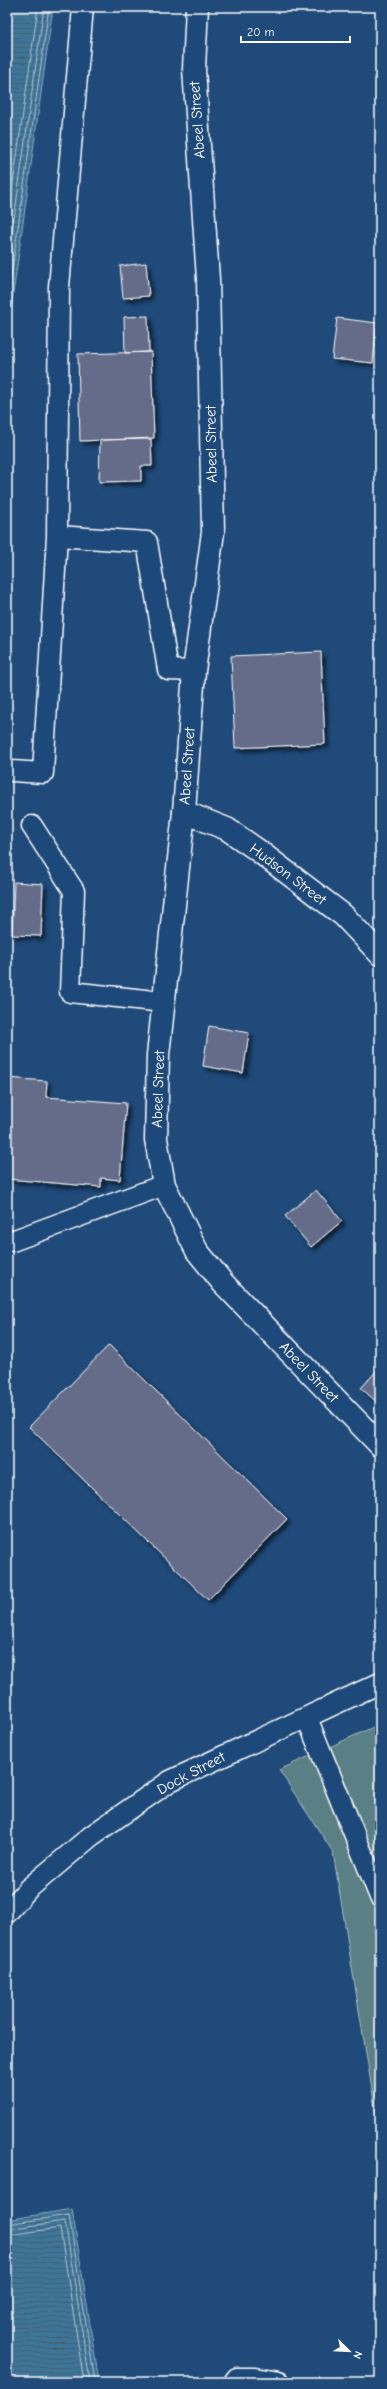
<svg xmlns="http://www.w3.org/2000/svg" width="387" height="2389" viewBox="0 0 387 2389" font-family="'Comic Neue',sans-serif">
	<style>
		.park { fill: #5a7f84; stroke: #acbfc2 }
		.water { fill: url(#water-rules); stroke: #8bacc2 }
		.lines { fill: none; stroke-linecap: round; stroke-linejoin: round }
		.shore { stroke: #b2c8d7; stroke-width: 1 }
		.building { fill: #656c8a; stroke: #fff; filter: url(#shadow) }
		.service-casing { stroke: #fff; stroke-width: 23 }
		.minor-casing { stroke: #fff; stroke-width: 25 }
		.tertiary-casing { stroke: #fff; stroke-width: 25 }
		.service { stroke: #1f4a7a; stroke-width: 20 }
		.minor { stroke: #1f4a7a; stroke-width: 22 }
		.tertiary { stroke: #1f4a7a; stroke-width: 22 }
		.labels { text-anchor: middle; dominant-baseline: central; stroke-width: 3.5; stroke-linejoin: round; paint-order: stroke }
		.street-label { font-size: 15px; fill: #fff; stroke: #1f4a7a }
	</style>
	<defs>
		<pattern id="water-rules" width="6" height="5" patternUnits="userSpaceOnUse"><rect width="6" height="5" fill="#3e759a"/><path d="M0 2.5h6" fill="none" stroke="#465e6f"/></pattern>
		<filter id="shadow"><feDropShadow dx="3.5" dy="3.5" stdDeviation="2" flood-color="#0009"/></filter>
	</defs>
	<rect width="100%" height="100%" fill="#1f4a7a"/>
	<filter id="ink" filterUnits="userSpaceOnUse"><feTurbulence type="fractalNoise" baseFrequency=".025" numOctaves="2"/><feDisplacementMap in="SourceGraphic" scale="8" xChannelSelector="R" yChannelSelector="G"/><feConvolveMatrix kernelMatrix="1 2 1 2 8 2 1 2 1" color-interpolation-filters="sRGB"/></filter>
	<g filter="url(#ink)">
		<path class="park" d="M380,1724V2138L333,1852L279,1770Z"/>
		<path class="water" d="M7,7H53L11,309L7,385Z
			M72,2209L99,2382H7V2220Z"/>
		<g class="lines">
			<path class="shore" d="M7,226L38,7
				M7,269L44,7
				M7,306L49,7
				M7,2224L69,2215L95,2382
				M7,2229L65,2221L90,2382
				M7,2235L60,2228L84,2382"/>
		</g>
		<path class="building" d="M146,263L149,296L123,298L120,266Z
			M148,316L149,352L125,353L124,317Z
			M337,318L377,323L373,363L332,359Z
			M151,352L154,438L80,441L78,354Z
			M151,439L152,466H141V481L99,482L100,440Z
			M321,652L325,744L235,748L231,656Z
			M14,882L43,884L41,936L12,935Z
			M209,1026L249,1033L243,1073L203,1066Z
			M7,1078L47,1081L46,1097L126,1103L120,1180L101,1178V1187L7,1179Z
			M316,1190L342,1221L311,1247L285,1216Z
			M109,1345L287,1519L208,1600L29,1427Z
			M380,1367V1405L361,1388Z"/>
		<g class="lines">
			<defs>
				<path id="service" d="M83,7L59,287L57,536L147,542L168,670L194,671
					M12,771L43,773L57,536
					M32,826L74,891L70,992L164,1002
					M12,1241L164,1185
					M307,1718L380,1897
					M7,1913L28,1889L91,1836L170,1781L380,1683
					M234,2382L237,2378H256L279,2382"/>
				<path id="minor" d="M184,812L227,829L256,849L343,915L380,954"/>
				<path id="tertiary" d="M197,7L194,69L208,279L213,532L194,671L184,812L158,1055L156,1139L164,1185L197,1251L223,1283L380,1445"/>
			</defs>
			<use href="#service" class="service-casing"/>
			<use href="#minor" class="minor-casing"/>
			<use href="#tertiary" class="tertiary-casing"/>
			<use href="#service" class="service"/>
			<use href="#minor" class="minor"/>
			<use href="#tertiary" class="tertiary"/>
		</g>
	</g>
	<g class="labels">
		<g class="street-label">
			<text transform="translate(197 120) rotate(-94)">Abeel Street</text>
			<text transform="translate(211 444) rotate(-91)">Abeel Street</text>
			<text transform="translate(187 766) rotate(-86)">Abeel Street</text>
			<text transform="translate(288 874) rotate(37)">Hudson Street</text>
			<text transform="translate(158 1089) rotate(-88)">Abeel Street</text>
			<text transform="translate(309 1372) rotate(46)">Abeel Street</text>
			<text transform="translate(191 1773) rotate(-28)">Dock Street</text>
		</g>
	</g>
	<rect width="387" height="2389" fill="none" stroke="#1f4a7a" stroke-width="24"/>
	<rect x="12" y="12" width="363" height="2365" fill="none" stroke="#fff" stroke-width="1.5" filter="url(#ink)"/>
	<g transform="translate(349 2351) rotate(114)" stroke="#1f4a7a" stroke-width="3" paint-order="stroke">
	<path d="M0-3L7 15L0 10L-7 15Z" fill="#ffffff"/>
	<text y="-6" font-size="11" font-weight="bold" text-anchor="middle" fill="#ffffff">N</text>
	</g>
	<path d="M241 36v6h109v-6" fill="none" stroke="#ffffff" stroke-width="2"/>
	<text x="247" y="36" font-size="12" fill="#ffffff" stroke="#1f4a7a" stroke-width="3" paint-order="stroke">20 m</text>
</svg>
